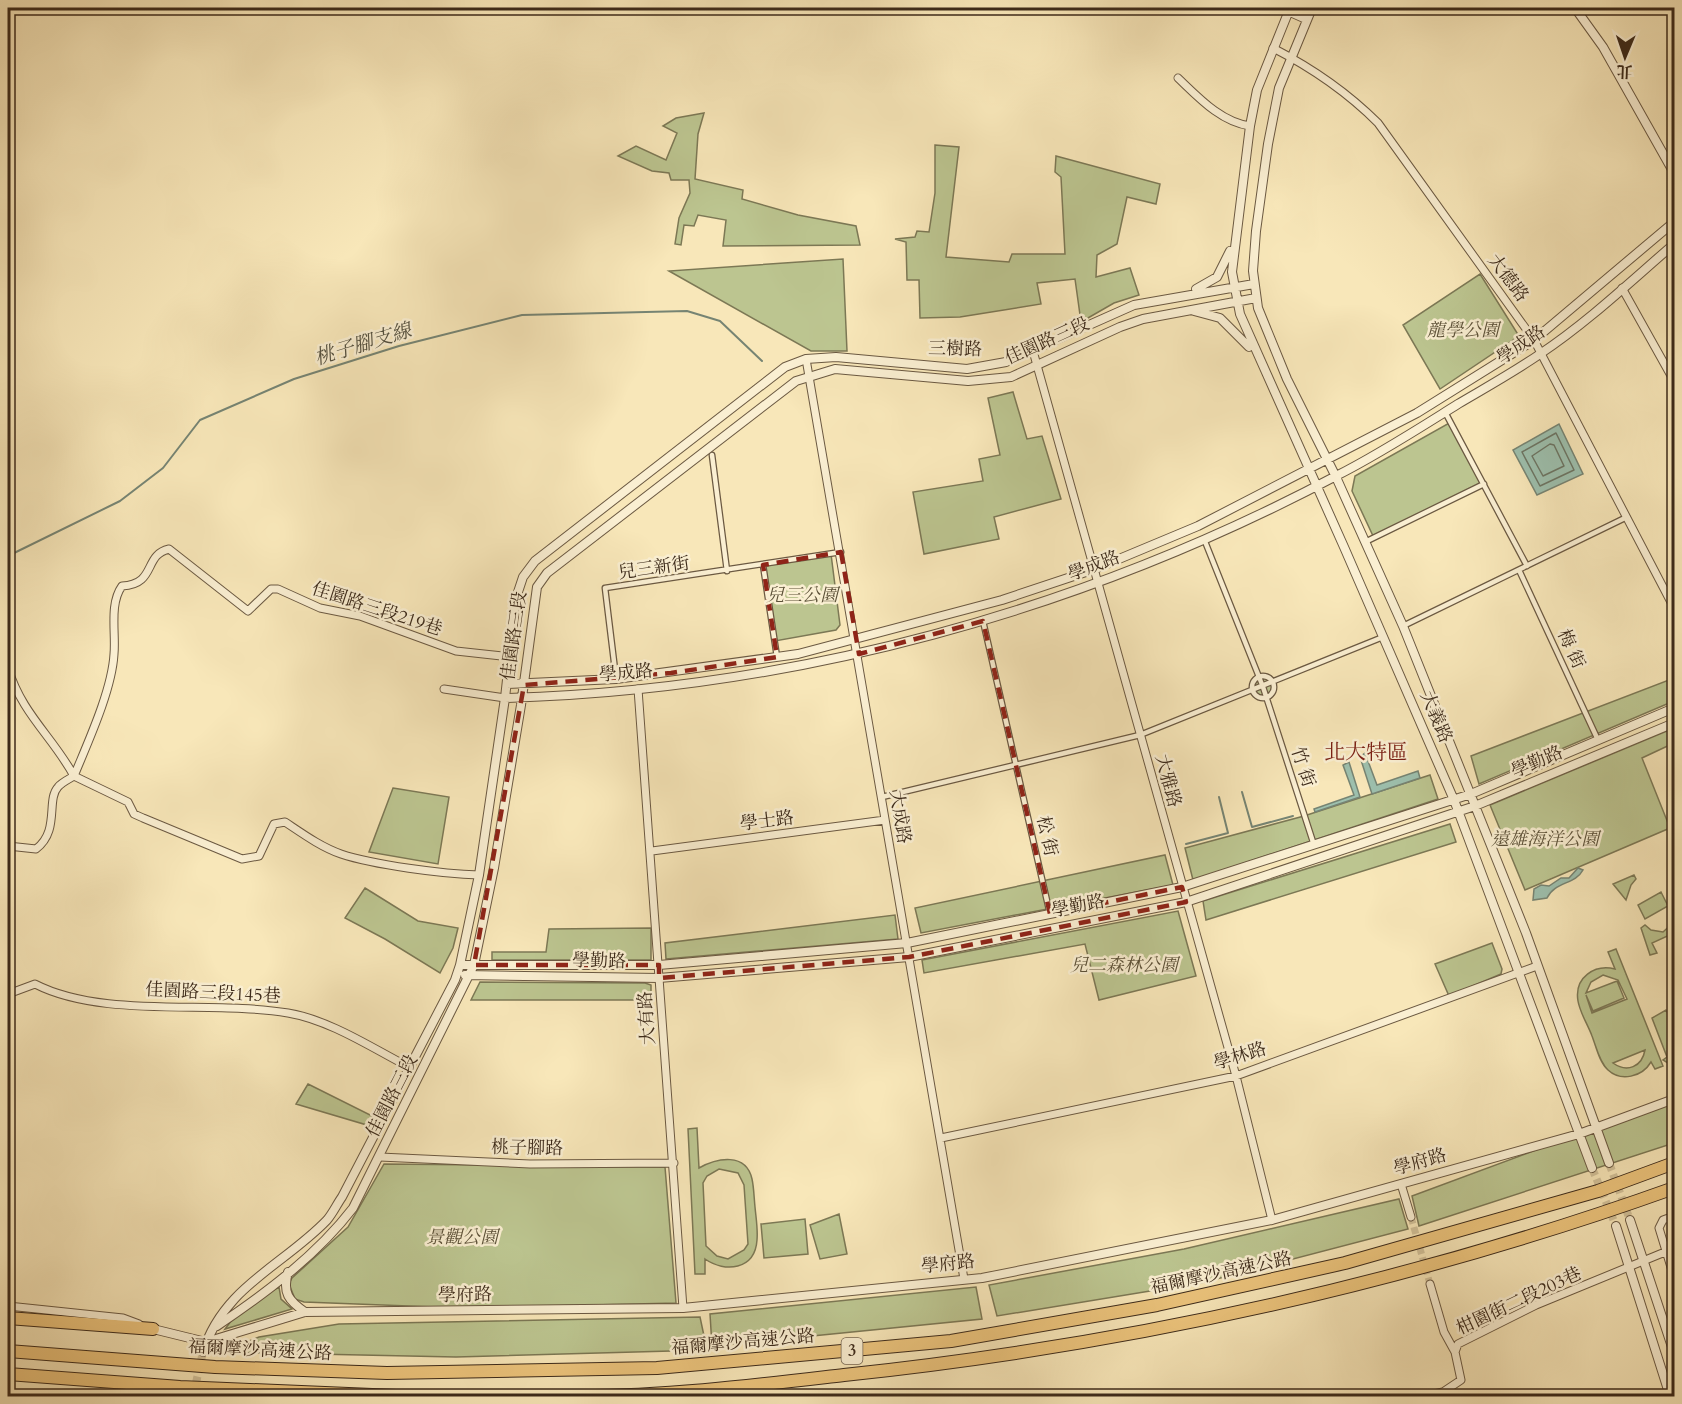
<svg xmlns="http://www.w3.org/2000/svg" width="1682" height="1404" viewBox="0 0 1682 1404" font-family="Cardo,'Noto Serif TC',serif">
	<style>
		.green { fill: #bcc590; stroke: #7c7855; stroke-width: 1.5; fill-rule: evenodd }
		.water { fill: #9dc0ae; stroke: #768473; stroke-width: 1.5 }
		.lines { fill: none; stroke-linecap: round; stroke-linejoin: round }
		.shore { stroke: #6c7564; stroke-width: 1.5 }
		.stream { stroke: #768473; stroke-width: 2 }
		.minor-tunnel { stroke: #d2c199; stroke-width: 7; stroke-dasharray: 7 3.5; stroke-linecap: butt }
		.tertiary-tunnel { stroke: #d2c199; stroke-width: 8; stroke-dasharray: 8 4; stroke-linecap: butt }
		.pedestrian-casing { stroke: #6b5942; stroke-width: 7 }
		.minor-casing { stroke: #6b5942; stroke-width: 9 }
		.tertiary-casing { stroke: #6b5942; stroke-width: 10 }
		.motorway-casing { stroke: #3c2a1a; stroke-width: 14 }
		.pedestrian { stroke: #faefd2; stroke-width: 4.5 }
		.minor { stroke: #faefd2; stroke-width: 7 }
		.tertiary { stroke: #faefd2; stroke-width: 8 }
		.motorway { stroke: #ecc47c; stroke-width: 12 }
		.marked { fill: none; stroke: #8f2418; stroke-width: 4.5; stroke-dasharray: 12 8; stroke-linejoin: round }
		.labels { text-anchor: middle; dominant-baseline: central; stroke-width: 5; stroke-linejoin: round; paint-order: stroke }
		.shield { fill: #faefd2; stroke: #756551; stroke-width: 1.5 }
		.shield-label { font-size: 16px; font-weight: bold; fill: #3c2a1a }
		.street-label { font-size: 18px; fill: #3c2a1a; stroke: #faefd2 }
		.park-label { font-size: 18px; font-style: italic; fill: #5c5138; stroke: #faefd2 }
		.water-label { font-size: 20px; font-style: italic; fill: #54503f; stroke: #faefd2 }
		.quarter-label { font-size: 21px; fill: #7a1f14; stroke: #faefd2 }
	</style>
	<rect width="100%" height="100%" fill="#f8e7b9"/>
	<filter id="stains"><feTurbulence type="fractalNoise" baseFrequency=".00333" numOctaves="4"/><feColorMatrix values="0 0 0 0 .2 0 0 0 0 .09 0 0 0 0 .02 0 0 0 .5 -.17"/></filter>
	<radialGradient id="worn" r=".72"><stop offset=".6" stop-color="#630" stop-opacity="0"/><stop offset="1" stop-color="#630" stop-opacity=".3"/></radialGradient>
	<path class="green" d="M704,113L698,134L695,179L743,190L742,199L798,215L856,226L860,245L723,246L726,220L698,215L694,226L684,225L681,245L675,244L679,218L690,193L689,180H671L669,173L652,171L618,156L636,146L666,160L677,133L663,126L676,118Z
		M935,145L959,147L946,257L1009,262L1012,254H1065L1061,177L1055,172L1056,156L1160,184L1156,204L1127,197L1117,244L1097,255L1096,277L1130,268L1139,295L1114,303L1081,322L1075,279L1037,283L1041,304L960,317L920,318L919,280H907L906,242L895,239L915,237L917,231L929,232L935,193Z
		M843,259L847,351H811L669,271Z
		M1480,274L1519,336L1440,389L1403,325Z
		M1013,392L1027,439L1042,436L1061,499L994,517L999,539L924,554L913,492L983,481L979,459L1000,455L988,398Z
		M1451,422L1484,484L1374,538L1352,491L1355,476Z
		M831,554L840,625L836,630L775,641L763,565Z
		M1252 687a11 11 0 1 1 22 0a11 11 0 1 1-22 0Z
		M1674,678V701L1479,784L1471,756Z
		M1674,728V743L1642,758L1670,828L1525,890L1490,805Z
		M1430,775L1438,799L1193,880L1185,848L1304,816Z
		M393,788L449,797L438,864L369,852Z
		M1450,824L1456,842L1206,920L1203,901Z
		M1165,855L1173,885L921,933L915,908Z
		M1634,875L1636,879L1631,885L1626,900L1613,884Z
		M365,888L418,921L458,928L453,948L440,973L385,939L345,918Z
		M1661,892L1668,906L1645,919L1638,905Z
		M1178,911L1196,976L1099,1000L1085,944L924,973L922,960Z
		M895,915L898,939L666,959L665,943Z
		M1674,922V933L1652,943L1657,953L1650,955L1641,928L1645,925L1651,930L1663,932Z
		M651,928V960H492V952H546L549,929Z
		M1492,943L1502,969L1501,974L1449,996L1435,964Z
		M1616,949L1663,1066L1655,1069L1651,1062C1642,1077 1621,1082 1608,1070C1599,1062 1596,1046 1592,1036C1588,1025 1580,1013 1578,1001C1574,977 1595,964 1615,969L1608,952ZM1603,975L1618,980L1627,999L1592,1013L1586,995L1593,1011L1624,998L1617,981L1586,993L1591,982ZM1645,1050C1642,1067 1627,1073 1613,1063Z
		M480,982L645,983L651,985V1000H471Z
		M1666,1010L1674,1024V1067L1663,1060L1667,1057L1652,1018Z
		M308,1084L372,1116H373L367,1125L296,1104Z
		M1674,1099V1143L1419,1226L1412,1196Z
		M697,1128L699,1168C717,1158 746,1152 752,1179C754,1188 754,1198 755,1207C756,1218 758,1229 757,1240C755,1270 725,1273 705,1259V1274H695L688,1129ZM719,1169L738,1173L744,1185L748,1244L744,1250L728,1259L717,1256L706,1246L703,1183L707,1176Z
		M384,1164L665,1167L676,1303L461,1308L304,1302L295,1299L289,1284L292,1278L348,1227Z
		M1399,1199L1408,1229L1205,1282L997,1316L989,1285L1184,1249Z
		M839,1214L847,1254L820,1259L810,1225Z
		M805,1219L808,1254L764,1258L761,1224Z
		M279,1287L281,1299L292,1309L225,1329L241,1308Z
		M976,1287L982,1319L712,1346L710,1314Z
		M700,1317L707,1350L456,1357L221,1352L259,1337L339,1324Z"/>
	<path class="water" d="M1559,424L1583,474L1537,495L1513,450Z
		M1365,753L1377,785L1418,771L1420,778L1372,794L1360,757Z
		M1349,762L1360,797L1315,812L1314,809L1354,795L1343,765Z
		M1578,868L1583,870C1575,885 1555,881 1547,898L1533,900L1534,889L1541,885L1549,886L1561,878H1569Z"/>
	<g class="lines">
		<path class="shore" d="M1556,433L1574,470L1540,486L1522,452Z
			M1550,444L1554,445L1564,466L1543,476L1532,456Z"/>
		<path class="stream" d="M8,556L120,501L163,468L200,420L294,379L399,346L522,315L687,311L720,321L762,361
			M1242,792L1252,827L1293,816
			M1186,844L1228,833L1219,797"/>
		<path class="minor-tunnel" d="M1411,1217L1430,1284"/>
		<path class="tertiary-tunnel" d="M1609,1163L1630,1220
			M1592,1168L1616,1226
			M193,1396L203,1352"/>
		<defs>
			<path id="pedestrian" d="M1445,412L1527,566
				M712,455L727,571
				M1204,539L1263,687L1314,845
				M1365,542L1484,484
				M763,565L777,657
				M1519,570L1598,740
				M983,621L1050,914
				M1403,626L1627,517
				M1252 687a11 11 0 1 1 22 0a11 11 0 1 1-22 0Z
				M616,678L605,588L841,552
				M882,797L1140,735L1383,637"/>
			<path id="minor" d="M1273,48C1312,68 1346,91 1378,123L1534,340L1674,608
				M1178,78C1199,98 1221,122 1250,126
				M1622,288L1674,381
				M1033,351L1236,1076L1272,1220
				M806,359L964,1279
				M8,668C22,714 52,736 74,776
				M444,689L505,698
				M638,689L683,1308
				M74,776C88,742 112,690 114,654C116,633 109,604 122,586C157,584 143,555 169,549L248,611L271,589H278L320,608L360,616L456,651L511,657
				M74,776L128,802L134,814L143,818L242,859L259,856L274,824L285,822C303,834 321,847 341,854C374,865 443,874 479,875
				M8,846L36,849C60,831 46,800 58,787C61,783 69,779 74,776
				M652,851L885,820
				M8,994L35,984C103,1019 211,1000 288,1013C330,1020 372,1048 409,1067
				M941,1138L1236,1076L1537,966
				M380,1157L530,1164L674,1163
				M1401,1184L1411,1217
				M1674,1216L1663,1220L1659,1228L1674,1277
				M1430,1284L1444,1332L1455,1352
				M8,1306L123,1318L139,1324
				M1424,1396L1443,1392L1461,1380L1455,1352L1458,1344L1536,1305L1665,1252"/>
			<path id="tertiary" d="M1290,8L1257,90L1250,126L1232,272L1240,314L1344,547L1454,800L1592,1168
				M1312,8L1279,88L1268,144L1256,231L1253,271L1258,308L1287,379L1336,477L1403,626L1526,933L1609,1163
				M1575,8L1603,47L1674,173
				M1288,11L1306,19
				M1196,289L1217,277L1230,251
				M1194,311L1220,318L1249,347
				M507,684L616,679L798,654L1002,600L1095,569L1198,526L1417,413L1534,340L1674,222
				M505,698C794,690 1081,611 1336,476C1378,455 1418,429 1458,404C1485,388 1514,372 1540,354C1588,322 1631,281 1674,244
				M460,965H659L907,943L1182,887L1471,794L1674,708
				M465,975L659,978L909,957L1186,902L1475,806L1674,723
				M1630,1220L1674,1353
				M1616,1226L1670,1396
				M288,1272C282,1293 289,1301 305,1312
				M217,1326C266,1293 317,1255 353,1208L474,965L494,868L521,705L537,587L547,573L796,381L835,369L968,381L1011,377L1120,327L1143,319L1256,298
				M153,1329L206,1342
				M206,1342L305,1312L683,1308L982,1278L1272,1220L1579,1134L1674,1099
				M203,1352C223,1287 284,1265 327,1220C333,1213 337,1204 342,1197L455,980L460,965L479,875L505,698L516,598L523,577L535,561L785,367L806,359L836,357L967,369L1006,362L1134,305L1254,284"/>
			<path id="motorway" d="M8,1318L153,1329
				M8,1351L215,1367L387,1373L657,1368L951,1341L1157,1305L1345,1263L1598,1191L1674,1163
				M8,1374L180,1387L396,1396
				M581,1396C669,1396 757,1385 844,1375C1127,1345 1406,1284 1674,1188"/>
		</defs>
		<use href="#pedestrian" class="pedestrian-casing"/>
		<use href="#minor" class="minor-casing"/>
		<use href="#tertiary" class="tertiary-casing"/>
		<use href="#motorway" class="motorway-casing"/>
		<use href="#pedestrian" class="pedestrian"/>
		<use href="#minor" class="minor"/>
		<use href="#tertiary" class="tertiary"/>
		<use href="#motorway" class="motorway"/>
	</g>
	<path class="marked" d="M841,552L859,654L983,621L1050,914L1182,887L1186,902L909,957L659,978V965H474L524,685L671,673L777,657L763,565Z"/>
	<g class="labels">
		<rect class="shield" x="841.5" y="1338" width="21" height="26" rx="4.5"/>
		<g class="shield-label">
			<text x="852" y="1351">3</text>
		</g>
		<g class="street-label">
			<text transform="translate(1508 278) rotate(53)">大德路</text>
			<text transform="translate(1047 341) rotate(-24)">佳園路三段</text>
			<text transform="translate(1521 345) rotate(-34)">學成路</text>
			<text transform="translate(955 349) rotate(1)">三樹路</text>
			<text transform="translate(1094 566) rotate(-21)">學成路</text>
			<text transform="translate(654 568) rotate(-8)">兒三新街</text>
			<text transform="translate(377 609) rotate(18)">佳園路三段219巷</text>
			<text transform="translate(514 636) rotate(-82)">佳園路三段</text>
			<text transform="translate(1571 649) rotate(65)">梅 街</text>
			<text transform="translate(626 673) rotate(-5)">學成路</text>
			<text transform="translate(1436 717) rotate(67)">大義路</text>
			<text transform="translate(1537 762) rotate(-23)">學勤路</text>
			<text transform="translate(1303 767) rotate(72)">竹 街</text>
			<text transform="translate(1168 781) rotate(75)">大雅路</text>
			<text transform="translate(900 817) rotate(81)">大成路</text>
			<text transform="translate(767 821) rotate(-7)">學士路</text>
			<text transform="translate(1047 836) rotate(78)">松 街</text>
			<text transform="translate(1078 906) rotate(-11)">學勤路</text>
			<text transform="translate(599 961) rotate(1)">學勤路</text>
			<text transform="translate(213 993) rotate(3)">佳園路三段145巷</text>
			<text transform="translate(647 1018) rotate(-94)">大有路</text>
			<text transform="translate(1240 1056) rotate(-17)">學林路</text>
			<text transform="translate(392 1096) rotate(-63)">佳園路三段</text>
			<text transform="translate(527 1148) rotate(1)">桃子腳路</text>
			<text transform="translate(1420 1162) rotate(-16)">學府路</text>
			<text transform="translate(948 1264) rotate(-6)">學府路</text>
			<text transform="translate(1221 1273) rotate(-12)">福爾摩沙高速公路</text>
			<text transform="translate(465 1295) rotate(-1)">學府路</text>
			<text transform="translate(1519 1301) rotate(-25)">柑園街二段203巷</text>
			<text transform="translate(743 1342) rotate(-5)">福爾摩沙高速公路</text>
			<text transform="translate(260 1350) rotate(3)">福爾摩沙高速公路</text>
		</g>
		<g class="park-label">
			<text x="1463" y="330">龍學公園</text>
			<text x="802" y="595">兒三公園</text>
			<text x="1545" y="839">遠雄海洋公園</text>
			<text x="1124" y="965">兒二森林公園</text>
			<text x="462" y="1237">景觀公園</text>
		</g>
		<g class="water-label">
			<text transform="translate(363 344) rotate(-17)">桃子腳支線</text>
		</g>
		<g class="quarter-label">
			<text x="1366" y="752">北大特區</text>
		</g>
	</g>
	<rect width="1682" height="1404" fill="none" stroke="#f8e7b9" stroke-width="30"/>
	<rect x="9" y="9" width="1664" height="1386" fill="none" stroke="#3c2a1a" stroke-width="3"/>
	<rect x="15" y="15" width="1652" height="1374" fill="none" stroke="#3c2a1a" stroke-width="1.5"/>
	<g transform="translate(1625 57) rotate(182)" stroke="#faefd2" stroke-width="4.5" paint-order="stroke">
	<path d="M0-4.5L10 22L0 15L-10 22Z" fill="#3c2a1a"/>
	<text y="-9" font-size="16" font-weight="bold" text-anchor="middle" fill="#3c2a1a">北</text>
	</g>
	<rect width="100%" height="100%" filter="url(#stains)"/>
	<rect width="100%" height="100%" fill="url(#worn)"/>
</svg>
